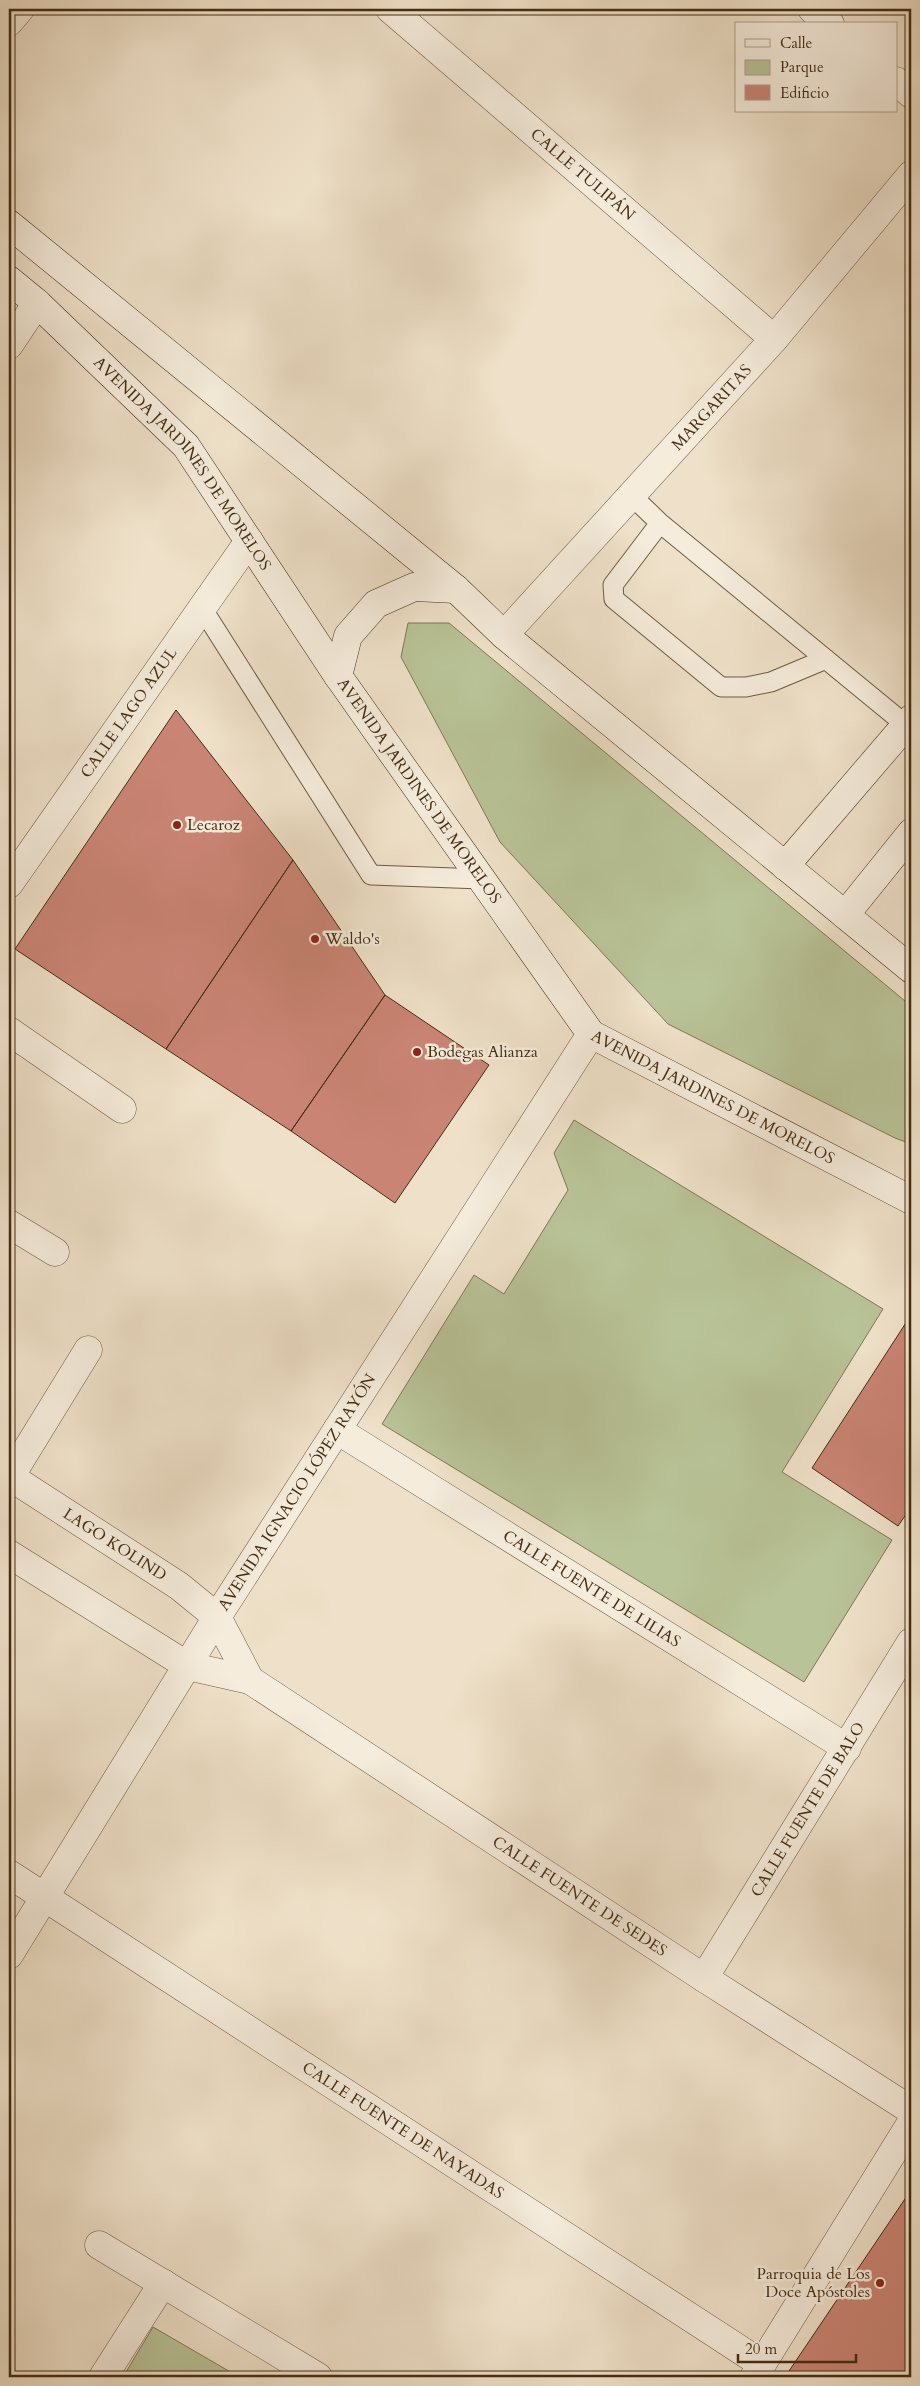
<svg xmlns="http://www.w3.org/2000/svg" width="920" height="2386" viewBox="0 0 920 2386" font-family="Cardo,serif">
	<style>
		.green { fill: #b8c397; stroke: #7e7855 }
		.building { fill: #ca8474; stroke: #442d13 }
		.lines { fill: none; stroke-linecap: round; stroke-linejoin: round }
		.lane-casing { stroke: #6f5a40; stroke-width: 21 }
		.street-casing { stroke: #6f5a40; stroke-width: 29 }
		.secondary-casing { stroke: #442d13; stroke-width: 29 }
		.lane { stroke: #f5ecdc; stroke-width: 19 }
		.street { stroke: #f5ecdc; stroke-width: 28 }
		.secondary { stroke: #f5ecdc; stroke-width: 28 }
		.poi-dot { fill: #8f2418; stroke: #f5ecdc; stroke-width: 2 }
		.labels { text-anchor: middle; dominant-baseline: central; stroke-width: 5; stroke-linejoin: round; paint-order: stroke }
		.street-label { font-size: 16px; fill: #442d13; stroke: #f5ecdc }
		.poi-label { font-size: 16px; fill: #442d13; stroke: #f5ecdc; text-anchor: start }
	</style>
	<rect width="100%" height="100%" fill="#efe1c9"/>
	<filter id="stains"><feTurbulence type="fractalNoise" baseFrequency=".004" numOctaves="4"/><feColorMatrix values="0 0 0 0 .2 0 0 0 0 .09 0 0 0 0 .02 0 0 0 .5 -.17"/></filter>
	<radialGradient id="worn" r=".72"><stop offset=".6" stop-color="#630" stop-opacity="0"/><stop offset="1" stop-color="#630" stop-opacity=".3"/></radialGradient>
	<path class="green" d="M408,623H449L911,1006V1144L895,1138L668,1024L500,842L401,657Z
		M574,1120L883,1309L782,1472L892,1540L804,1682L382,1424L474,1275L504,1294L568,1190L554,1153Z
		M153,2327L239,2377H123Z"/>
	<path class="building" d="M176,710L293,860L166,1049L15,949Z
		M293,860L385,995L291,1131L166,1049Z
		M385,995L489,1065L395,1203L291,1131Z
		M911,1315V1507L898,1526L812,1468Z
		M911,2190V2377H785Z"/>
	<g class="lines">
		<defs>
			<path id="lane" d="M632,496L660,523L906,725
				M660,523L613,585L614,599L721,687H746L771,682L826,659
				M202,608L371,875L482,879"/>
			<g id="street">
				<path id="s1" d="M390,9L774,339"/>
				<path d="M812,9L830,24"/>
				<path d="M9,22L20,9"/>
				<path d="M896,81L911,94"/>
				<path d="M9,345L37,303"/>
				<path id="s2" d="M504,635L774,339L911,175"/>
				<path id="s3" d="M9,884L249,541"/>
				<path d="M9,1031L122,1109"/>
				<path d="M9,1224L55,1252"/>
				<path id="s4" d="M337,1430L847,1748"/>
				<path id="s5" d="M9,1476L179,1586L217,1617L250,1680"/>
				<path d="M10,1477L88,1350"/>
				<path id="s6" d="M9,1554L188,1666L250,1680L704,1978L911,2110"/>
				<path id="s7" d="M9,1874L762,2364"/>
				<path id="s8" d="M9,1955L217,1617L591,1034"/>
				<path id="s9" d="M704,1978L911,1642"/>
				<path d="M99,2245L318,2377"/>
				<path d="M103,2377L163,2283"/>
				<path d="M754,2377L911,2123"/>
			</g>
			<g id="secondary">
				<path d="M9,224L456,589L504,635L911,969"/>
				<path id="s10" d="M9,280L37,303L186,446L338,676L591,1034L911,1200"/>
				<path d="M338,676L348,636L376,604L414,587L456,589"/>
				<path d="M785,866L911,719"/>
				<path d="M845,915L911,833"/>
			</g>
		</defs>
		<use href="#lane" class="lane-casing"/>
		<use href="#street" class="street-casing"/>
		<use href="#secondary" class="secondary-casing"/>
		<use href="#lane" class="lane"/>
		<use href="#street" class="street"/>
		<use href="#secondary" class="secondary"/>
	</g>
	<g class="poi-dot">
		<circle cx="177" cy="825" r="5"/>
		<circle cx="315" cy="939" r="5"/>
		<circle cx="417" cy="1052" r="5"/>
		<circle cx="880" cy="2283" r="5"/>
	</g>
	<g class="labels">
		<g class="street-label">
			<text stroke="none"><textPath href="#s1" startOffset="254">CALLE TULIPÁN</textPath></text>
			<text stroke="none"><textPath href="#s2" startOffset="308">MARGARITAS</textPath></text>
			<text stroke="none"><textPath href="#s10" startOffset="254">AVENIDA JARDINES DE MORELOS</textPath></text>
			<text stroke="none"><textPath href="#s3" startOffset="209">CALLE LAGO AZUL</textPath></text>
			<text stroke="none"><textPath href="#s10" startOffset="659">AVENIDA JARDINES DE MORELOS</textPath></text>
			<text stroke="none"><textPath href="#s10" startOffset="1094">AVENIDA JARDINES DE MORELOS</textPath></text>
			<text stroke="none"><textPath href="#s8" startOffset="545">AVENIDA IGNACIO LÓPEZ RAYÓN</textPath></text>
			<text stroke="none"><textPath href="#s5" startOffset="126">LAGO KOLIND</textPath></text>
			<text stroke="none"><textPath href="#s4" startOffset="300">CALLE FUENTE DE LILIAS</textPath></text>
			<text stroke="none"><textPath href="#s9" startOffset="198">CALLE FUENTE DE BALO</textPath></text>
			<text stroke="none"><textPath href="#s6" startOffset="669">CALLE FUENTE DE SEDES</textPath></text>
			<text stroke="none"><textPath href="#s7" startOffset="470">CALLE FUENTE DE NAYADAS</textPath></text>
		</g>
		<g class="poi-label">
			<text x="187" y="825">Lecaroz</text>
			<text x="325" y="939">Waldo's</text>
			<text x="427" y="1052">Bodegas Alianza</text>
			<text x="870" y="2274" text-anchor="end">Parroquia de Los<tspan x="870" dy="18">Doce Apóstoles</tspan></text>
		</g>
	</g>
	<rect width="920" height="2386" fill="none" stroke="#efe1c9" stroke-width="30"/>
	<rect x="10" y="10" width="900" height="2366" fill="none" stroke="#442d13" stroke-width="2.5"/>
	<rect x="15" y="15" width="890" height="2356" fill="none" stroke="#442d13"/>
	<rect x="735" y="22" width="162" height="90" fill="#f5ecdc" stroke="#aea08c"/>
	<rect x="745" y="39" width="25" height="8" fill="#f5ecdc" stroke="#aea08c"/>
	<text x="780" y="48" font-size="15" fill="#442d13">Calle</text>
	<rect x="745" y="60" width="25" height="15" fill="#b8c397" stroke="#aea08c"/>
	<text x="780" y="72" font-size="15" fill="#442d13">Parque</text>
	<rect x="745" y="85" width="25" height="15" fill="#ca8474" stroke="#aea08c"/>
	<text x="780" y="98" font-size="15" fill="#442d13">Edificio</text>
	<path d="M738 2354v8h118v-8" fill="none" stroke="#442d13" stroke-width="2.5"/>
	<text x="745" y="2354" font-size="15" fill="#442d13" stroke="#f5ecdc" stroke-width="4" paint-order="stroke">20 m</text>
	<rect width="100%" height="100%" filter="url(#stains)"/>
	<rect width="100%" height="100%" fill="url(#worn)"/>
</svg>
